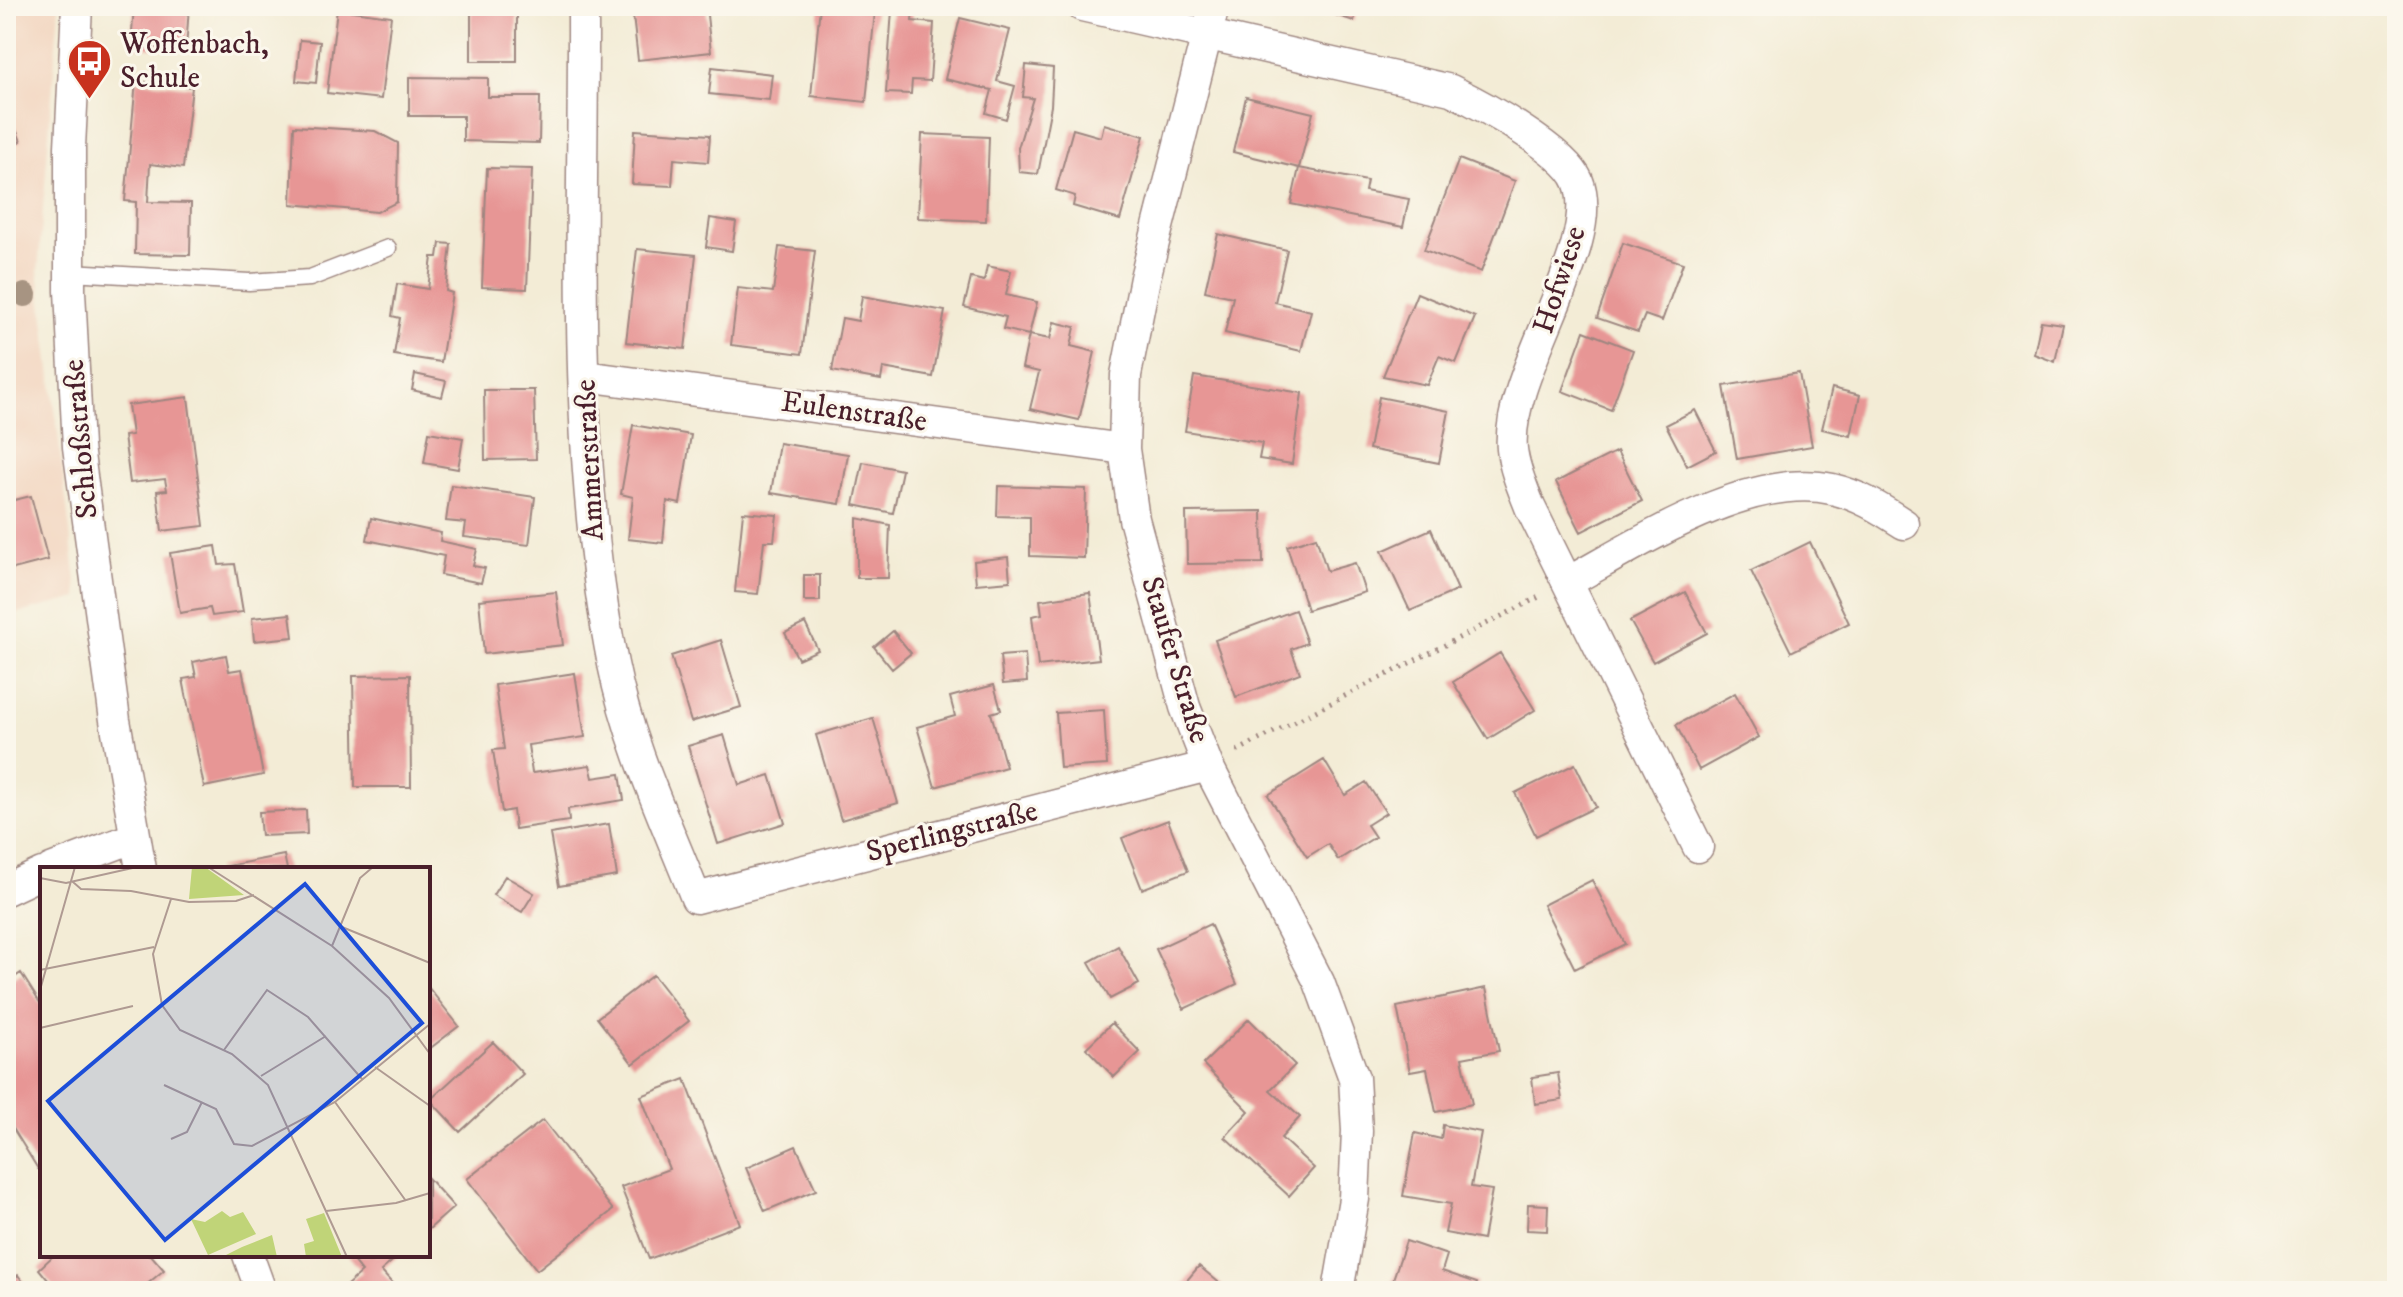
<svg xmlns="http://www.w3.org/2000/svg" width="2403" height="1297" viewBox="0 0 2403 1297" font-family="'IM FELL DW Pica',serif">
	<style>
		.built { fill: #f2d4be }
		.building { fill: #e79695 }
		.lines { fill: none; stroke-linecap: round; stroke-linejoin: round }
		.lane-casing { stroke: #9e8680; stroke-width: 19 }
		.street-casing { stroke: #9e8680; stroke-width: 33 }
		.path { stroke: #9e8680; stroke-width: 5; stroke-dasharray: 2 6; stroke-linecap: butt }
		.lane { stroke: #fff; stroke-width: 16 }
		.street { stroke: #fff; stroke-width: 30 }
		.tree { fill: #a79482 }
		.labels { text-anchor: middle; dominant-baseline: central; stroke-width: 6; stroke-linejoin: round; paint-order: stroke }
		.poi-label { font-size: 30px; fill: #4a1f2b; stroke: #fbf7ec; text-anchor: start }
		.street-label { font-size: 30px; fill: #4a1f2b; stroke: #fbf7ec }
		.inset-road { fill: none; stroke: #af9a92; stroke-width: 2 }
		.view { fill: #1d4ed8; fill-opacity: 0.15; stroke: #1d4ed8; stroke-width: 4 }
		.inset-edge { fill: none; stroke: #4a1f2b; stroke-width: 4 }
	</style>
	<rect width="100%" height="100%" fill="#fbf7ec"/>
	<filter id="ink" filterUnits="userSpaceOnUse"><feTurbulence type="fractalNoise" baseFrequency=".0125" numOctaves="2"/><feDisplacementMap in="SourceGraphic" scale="16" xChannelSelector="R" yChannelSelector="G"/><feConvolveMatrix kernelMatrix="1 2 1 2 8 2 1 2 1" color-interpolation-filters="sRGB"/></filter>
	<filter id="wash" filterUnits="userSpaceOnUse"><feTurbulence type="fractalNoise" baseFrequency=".006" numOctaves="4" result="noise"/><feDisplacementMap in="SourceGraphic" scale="32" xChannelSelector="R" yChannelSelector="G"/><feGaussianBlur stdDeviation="1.8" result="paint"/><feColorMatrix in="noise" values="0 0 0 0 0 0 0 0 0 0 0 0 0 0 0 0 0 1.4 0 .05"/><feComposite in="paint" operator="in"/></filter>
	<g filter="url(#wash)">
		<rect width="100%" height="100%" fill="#f3ecd6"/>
		<path class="built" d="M6,6H59L38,271L78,598L6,616Z"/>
		<g id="blocks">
			<path class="building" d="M134,6H189L186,50L131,46Z
				M706,6L711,52L638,60L632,7Z
				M820,6L875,11L866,102L811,96Z
				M1307,6H1358L1354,21Z
				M337,9L391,16L381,99L327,93Z
				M892,10L913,11L912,21L934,23L930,81L912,80L911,94L886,93Z
				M471,12H517V61H471Z
				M960,18L1010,30L997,81L1015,86L1006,119L986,113L992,90L945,79Z
				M300,40L320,42L316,83L296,81Z
				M1026,65L1053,68L1051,106L1038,174L1019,172L1018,148L1033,98L1023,97Z
				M712,67L772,74L769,100L709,94Z
				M409,77L488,78V97H540L539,143L463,141V116H409Z
				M136,81L192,87L183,168L150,164L148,202L191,203L190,255L135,254L136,202L125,201Z
				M1246,97L1313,113L1299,168L1233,152Z
				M6,107L21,141L6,148Z
				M1104,124L1144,136L1120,220L1073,206L1075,196L1056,190L1073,129L1101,137Z
				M294,126L375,131L398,143L397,202L377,212L291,204Z
				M635,130L710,135L708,162L674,159L672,186L632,184Z
				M922,134L989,137L986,221L918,218Z
				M1459,159L1515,181L1481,272L1424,250Z
				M487,168L532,169L527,289L482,287Z
				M1299,168L1367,181L1365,191L1409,199L1403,227L1291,204Z
				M710,218L736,222L732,251L706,247Z
				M1218,234L1287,250L1275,302L1311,311L1301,351L1225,333L1233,297L1205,291Z
				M440,243L451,244L446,291L452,293L441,362L394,355L400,318L392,316L397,284L428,289L432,257H438Z
				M1623,243L1683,263L1662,321L1645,315L1638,332L1597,318Z
				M779,247L815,251L802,354L731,345L738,288L773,292Z
				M637,249L696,255L685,349L626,342Z
				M987,266L1011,271L1006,295L1037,302L1029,335L1003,329L1006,317L964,307L971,278L984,281Z
				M1417,293L1475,317L1456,363L1439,356L1427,385L1383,376Z
				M862,296L945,311L933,377L883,368L881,380L832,371L842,318L858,321Z
				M2041,321L2063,324L2055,362L2034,354Z
				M1054,322L1075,327L1071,346L1095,352L1079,420L1030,409L1039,372L1022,368L1029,335L1050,339Z
				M1584,331L1633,350L1611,410L1562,391Z
				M1799,373L1812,446L1737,459L1724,386Z
				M415,374L446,381L442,397L412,390Z
				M1194,376L1302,393L1292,464L1259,459L1262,443L1185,431Z
				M1832,388L1860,395L1851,436L1822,429Z
				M484,390H534L536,459L485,460Z
				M188,397L204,526L162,531L157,491L167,490L165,479L130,483L124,436L132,435L128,405Z
				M1379,397L1449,411L1439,463L1369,449Z
				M1695,410L1716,451L1687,466L1666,425Z
				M633,425L691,435L680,504L667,501L663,543L628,539L633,497L621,494Z
				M429,432L463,438L458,469L424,463Z
				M779,443L848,454L840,504L771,493Z
				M1617,451L1642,501L1581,532L1556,482Z
				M863,462L902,470L893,513L854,505Z
				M451,485L535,497L529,545L464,537L466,523L446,521Z
				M998,486L1086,489L1084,558L1030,556V517L997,516Z
				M31,496L48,560L6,571V502Z
				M1262,511L1263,563L1187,564L1186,512Z
				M743,512L777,515L774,541H764L758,594L735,592Z
				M371,518L441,533L440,541L477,549L473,566L485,568L481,583L441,575L444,556L367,540Z
				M857,518L890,525L888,578H857Z
				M1431,529L1458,590L1410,611L1382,551Z
				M1316,537L1327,571L1355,563L1365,592L1307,610L1287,546Z
				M1810,542L1849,623L1791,652L1751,571Z
				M216,546L219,565L235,564L243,612L212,616L210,608L180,613L170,553Z
				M1008,557L1010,581L976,584L974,561Z
				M804,575H820V601H804Z
				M556,592L563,645L484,654L479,600Z
				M1685,592L1707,633L1653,662L1630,621Z
				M1090,593L1099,659L1038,666L1032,616L1042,614L1040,600Z
				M1295,610L1307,643L1291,649L1300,673L1236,697L1215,640Z
				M290,614L293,637L254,641L252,618Z
				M805,623L818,650L798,659L785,633Z
				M893,631L911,653L892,669L874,647Z
				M721,640L741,707L691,722L671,656Z
				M1500,653L1535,710L1488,739L1453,682Z
				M1025,654L1027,682L1003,684L1000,656Z
				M226,655L229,671L242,669L263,775L204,787L183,679L196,677L193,662Z
				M575,673L585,737L528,745L532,773L590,765L593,778L620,774L624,800L568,809L569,821L515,829L513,810L502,812L493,750L504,749L495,685Z
				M410,675L411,787H355L353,676Z
				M994,685L1001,710L991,713L1006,767L935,787L917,727L955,716L950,697Z
				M1735,693L1759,737L1699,770L1676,725Z
				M1104,710L1107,765L1060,768L1056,713Z
				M873,718L898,803L841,820L816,735Z
				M724,735L739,785L770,775L785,823L718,844L688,746Z
				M1324,760L1345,795L1366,782L1386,813L1367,825L1375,837L1338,860L1328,844L1307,857L1268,795Z
				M1575,764L1596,807L1536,836L1515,793Z
				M306,810L307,834L261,836L259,812Z
				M1168,820L1188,871L1142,889L1122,838Z
				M609,824L617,876L559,886L550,834Z
				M284,855L287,869H217V868Z
				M505,876L534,893L522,912L493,895Z
				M1592,880L1625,944L1575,969L1543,905Z
				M1210,924L1237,984L1184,1009L1156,949Z
				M1118,946L1139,984L1110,999L1089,962Z
				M21,973L42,1006V1167L38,1169L6,1117V983Z
				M653,975L689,1021L633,1064L597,1018Z
				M428,987L459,1026L428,1050Z
				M1486,988L1499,1051L1462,1058L1472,1104L1436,1112L1427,1069L1410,1072L1397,1007Z
				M1249,1019L1295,1065L1270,1090L1300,1117L1281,1138L1314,1168L1289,1196L1225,1137L1249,1111L1203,1064Z
				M1112,1023L1140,1052L1114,1077L1086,1048Z
				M493,1042L523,1074L460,1132L430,1100Z
				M1558,1073L1562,1100L1535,1104L1532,1077Z
				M685,1079L740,1224L649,1259L621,1187L669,1169L641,1096Z
				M543,1120L613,1210L537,1270L467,1179Z
				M1443,1125L1481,1132L1471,1187L1492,1190L1483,1240L1445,1233L1451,1204L1403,1196L1415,1133L1441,1139Z
				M796,1146L816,1190L765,1211L746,1168Z
				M428,1178L454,1207L428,1230Z
				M1528,1204L1548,1205L1547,1231L1527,1230Z
				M1406,1241L1447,1255L1442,1271L1477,1283L1474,1291H1389Z
				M54,1255H151L164,1270L139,1291H57L39,1269Z
				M348,1255H399L381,1271L399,1291H340L362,1272Z
				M1199,1266L1229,1291H1178Z
				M18,1275L30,1291H6V1283Z"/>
		</g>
	</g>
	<g filter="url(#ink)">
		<use href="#blocks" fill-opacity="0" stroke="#9e8680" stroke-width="2"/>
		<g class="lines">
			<defs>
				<path id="lane" d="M70,272L249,282L310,278L388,248"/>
				<path id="street" d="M77,6L70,147V291L78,447L115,720L141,869
					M583,6C584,224 570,449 613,664C629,745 666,822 696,898L1208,766
					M1082,6L1451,90C1482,105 1565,150 1578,181C1604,245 1505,374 1512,449C1514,469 1523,489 1530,507L1698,847
					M1214,6L1145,278L1126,375L1124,449L1134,519L1185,707L1208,766L1319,982L1354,1078L1357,1131L1354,1199L1338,1291
					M585,376L1124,449
					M1568,582C1638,544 1748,471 1832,489C1859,495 1881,509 1904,524
					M51,869L133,838
					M6,890L42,873
					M248,1255L261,1291"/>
			</defs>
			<use href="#lane" class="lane-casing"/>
			<use href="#street" class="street-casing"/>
			<path class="path" d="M1237,751L1539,597
				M2386,1291L2397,1261"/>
			<use href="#lane" class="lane"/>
			<use href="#street" class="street"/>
		</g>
		<circle class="tree" cx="25" cy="295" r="12"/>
	</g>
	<defs>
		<symbol id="bus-pin" viewBox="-11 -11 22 30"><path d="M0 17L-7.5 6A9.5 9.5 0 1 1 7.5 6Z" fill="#c8321e" stroke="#fbf7ec"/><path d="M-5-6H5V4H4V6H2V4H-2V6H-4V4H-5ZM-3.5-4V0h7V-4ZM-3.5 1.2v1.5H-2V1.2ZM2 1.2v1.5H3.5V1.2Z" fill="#fff"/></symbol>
	</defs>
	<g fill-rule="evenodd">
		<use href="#bus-pin" x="64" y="36" width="51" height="69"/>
	</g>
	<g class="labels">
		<g class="poi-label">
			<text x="120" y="44">Woffenbach,<tspan x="120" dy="34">Schule</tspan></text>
		</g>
		<g class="street-label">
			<text transform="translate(1560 280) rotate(-72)">Hofwiese</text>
			<text transform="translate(854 412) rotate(8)">Eulenstraße</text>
			<text transform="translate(81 439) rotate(-95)">Schloßstraße</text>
			<text transform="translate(590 460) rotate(-93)">Ammerstraße</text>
			<text transform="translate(1175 660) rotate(73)">Staufer Straße</text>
			<text transform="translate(952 832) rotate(-14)">Sperlingstraße</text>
		</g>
	</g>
	<g transform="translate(40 867)">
		<rect width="390" height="390" fill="#f3ecd6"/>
		<path d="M152,0H165L204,28L149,32ZM182,344L190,350L203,345L216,367L168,388L151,352L165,355ZM284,346L302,390H266L264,377L274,374L266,352ZM232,368L237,390H182L202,380Z" fill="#c0d478"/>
		<path class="inset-road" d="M168,0L292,79L349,131L390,187M0,11L26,16L97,0M33,15L41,22L91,24L149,35L196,34L214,28M131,32L113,87L122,138L140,163L192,187L228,218L307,390M302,60L390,96M292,79L320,11L333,0M0,103L114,80M0,123L35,0M0,161L93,139M184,183L227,123L268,150L322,212M335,200L390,239M221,209L286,169M124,218L176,242L194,277L212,279L295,235L390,157M295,235L366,334M131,272L147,265L162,235M286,344L356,336L390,326"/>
		<path class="view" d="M265,17L382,156L125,373L8,234Z"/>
		<rect width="390" height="390" class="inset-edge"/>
	</g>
	<rect width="2403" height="1297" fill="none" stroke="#fbf7ec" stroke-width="32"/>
</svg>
